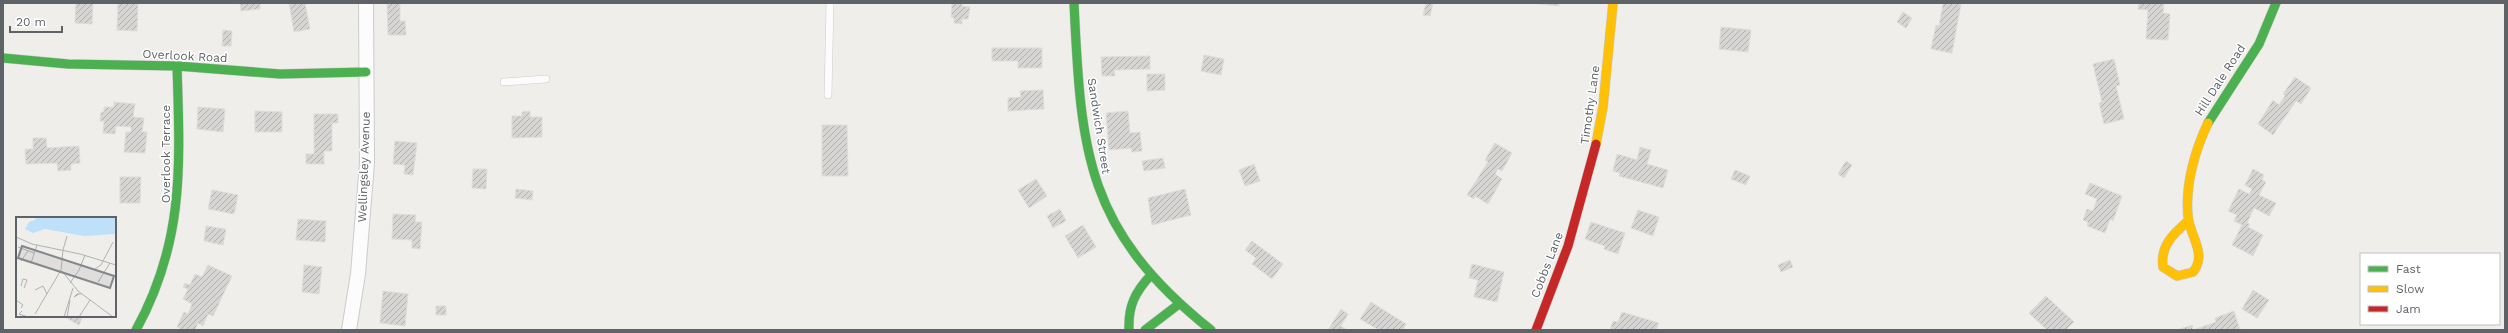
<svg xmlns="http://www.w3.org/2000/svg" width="2508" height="333" viewBox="0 0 2508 333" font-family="'Work Sans',sans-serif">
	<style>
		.building { fill: url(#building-hatch); stroke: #deddd9 }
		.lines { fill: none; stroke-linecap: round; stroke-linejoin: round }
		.lane-casing { stroke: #cbcccc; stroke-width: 8 }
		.street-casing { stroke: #cbcccc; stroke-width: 16 }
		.fast-casing { stroke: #cacacb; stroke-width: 10 }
		.slow-casing { stroke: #cacacb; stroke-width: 10 }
		.jam-casing { stroke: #cacacb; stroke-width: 10 }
		.lane { stroke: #fdfcfc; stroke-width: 7 }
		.street { stroke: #fdfcfc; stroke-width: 14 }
		.fast { stroke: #4caf50; stroke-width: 9 }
		.slow { stroke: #ffc107; stroke-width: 9 }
		.jam { stroke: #c62828; stroke-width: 9 }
		.labels { text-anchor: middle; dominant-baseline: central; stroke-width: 3; stroke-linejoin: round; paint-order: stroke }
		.street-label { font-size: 12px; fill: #5f6368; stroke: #fff }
		.inset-road { fill: none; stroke: #b1b2b2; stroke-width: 1 }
		.view { fill: #84888a; fill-opacity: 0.15; stroke: #84888a; stroke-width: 2 }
		.inset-edge { fill: none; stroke: #5f6368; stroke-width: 2 }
	</style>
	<defs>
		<pattern id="building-hatch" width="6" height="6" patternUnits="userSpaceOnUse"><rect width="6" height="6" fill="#d6d5d3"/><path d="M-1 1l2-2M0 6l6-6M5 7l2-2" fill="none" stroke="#b1b0af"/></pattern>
	</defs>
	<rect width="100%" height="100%" fill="#efeeea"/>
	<path class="building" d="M76,3H93L92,24L75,23Z
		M118,3H138L137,31L117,30Z
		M240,3H260V9L241,11Z
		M289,3H305L310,29L294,32Z
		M387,3H400V21H405L406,35H388Z
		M952,3H962V6L970,7L968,19H962V24L954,23V18L951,17Z
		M1426,3H1433L1430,16L1423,15Z
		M1531,3H1559V6Z
		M1943,3L1961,4L1952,53L1931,49L1936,25L1939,26Z
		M2139,3H2164L2163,13L2170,14L2168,40L2146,39L2148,10L2138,9Z
		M1903,12L1912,18L1906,28L1897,22Z
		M1721,27L1751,30L1748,52L1719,49Z
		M223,30L232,31L231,46H222Z
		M992,48H1042V68H1018V61H992Z
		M1204,55L1224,59L1221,75L1201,71Z
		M1150,56V69L1114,70L1115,76H1102L1101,57Z
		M2114,59L2120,85L2116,86L2124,119L2104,124L2099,103L2102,102L2093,64Z
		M1147,74H1165V90L1147,91Z
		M2295,77L2311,88L2301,104L2296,101L2273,135L2258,124L2273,100L2279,105L2285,96L2283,94Z
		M1043,90L1044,109L1008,111V98L1021,97L1020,91Z
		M114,102L135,104L133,117L144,118L142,132H147L145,153L124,152L126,132H131V127L116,126L115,134L103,133L104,121H100L101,112H104V107H114Z
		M198,107L225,109L223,132L197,129Z
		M255,111L282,112V132H255Z
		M530,111V117H542V137L512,138V116H522V112Z
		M1128,111L1130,133L1140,132L1142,151L1132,152L1131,148L1109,150L1106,113Z
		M314,114H338V123H332V151H324V164H306V154H314Z
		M822,125H847L848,176H822Z
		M33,138H46L47,148L79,146L80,163L71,164V170L58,171L57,163L26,164L25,149H33Z
		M395,141L417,143L413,175L404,174L405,165L393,164Z
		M1495,143L1512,153L1502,171L1498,169L1495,174L1502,179L1488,204L1475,196L1474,199L1467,195L1488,162L1485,160Z
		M1640,147L1651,150L1647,164L1668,170L1663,188L1619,176L1620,173L1613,171L1617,154L1637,160Z
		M1163,158L1165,168L1144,171L1142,161Z
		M1846,161L1852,165L1844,178L1838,174Z
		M1254,164L1260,181L1245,186L1239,170Z
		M473,169H487L486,189L472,188Z
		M2253,169L2264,175L2262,180L2266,182L2259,195L2276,203L2269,216L2254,208L2247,223L2250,224L2248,227L2263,235L2253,256L2232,245L2242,225L2234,221L2237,215L2228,211L2239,189L2249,194L2252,189L2245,185Z
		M1735,170L1750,176L1746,185L1731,179Z
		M120,177H141L140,203H120Z
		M1036,179L1047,196L1029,208L1018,190Z
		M2090,183L2122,196L2113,221L2110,219L2105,233L2087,226L2088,222L2083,220L2087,209L2093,211L2097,199L2085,194Z
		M516,189L533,191L532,200L515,198Z
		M1185,189L1191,215L1152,225L1148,198Z
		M212,190L238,195L234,214L208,209Z
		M1060,209L1066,221L1053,228L1047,216Z
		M1638,210L1659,217L1653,236L1631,228Z
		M393,214L416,215L415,222H422L420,249L412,248V240L392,239Z
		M298,219L326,221L325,242L296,240Z
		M1591,222L1625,233L1618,254L1604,249L1605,246L1585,239Z
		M1083,225L1096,247L1078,258L1065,236Z
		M206,226L226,229L223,245L204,241Z
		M1252,241L1283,264L1272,279L1252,264L1256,258L1245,250Z
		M1790,260L1793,267L1781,272L1778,265Z
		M1472,264L1504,272L1497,302L1474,297L1478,280L1469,278Z
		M208,265L232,276L213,316L208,314L203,326L198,323L195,330H183L177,327L184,312L188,314L192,304L183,299L188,289L183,287L185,283L190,285L195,274L202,277Z
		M304,265L322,267L319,294L302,292Z
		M2253,290L2269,300L2257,318L2242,309Z
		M383,291L408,294L405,326L380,323Z
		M2046,296L2074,322L2066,330H2047L2029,313Z
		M1371,302L1406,324L1403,330H1379L1360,319Z
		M436,306H446V315H436Z
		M1341,309L1348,314L1341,326L1347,330H1328Z
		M2234,311L2240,330H2177L2192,325L2193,330L2216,322L2215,318Z
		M1622,312L1659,323L1656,330H1610L1613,321L1618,322Z
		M63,316H83L79,325Z"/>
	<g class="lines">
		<defs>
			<path id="lane" d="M504,82L546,79
				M828,95L830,3"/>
			<path id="street" d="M349,330L358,274L367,163L366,3"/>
			<path id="fast" d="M1074,3C1081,154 1086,230 1211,330
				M3,58L68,64L177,66L280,74L366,72
				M2208,123L2259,44L2276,3
				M136,330C185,241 180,164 177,66
				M1129,330C1128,306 1135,292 1151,275
				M1145,330L1179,304"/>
			<path id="slow" d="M1596,144L1603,107L1613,3
				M2188,221C2173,234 2160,246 2163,267L2177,276L2193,272C2208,254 2189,235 2188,216C2185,185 2195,150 2208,123"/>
			<path id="jam" d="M1536,330L1568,246L1596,144"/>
		</defs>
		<use href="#lane" class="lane-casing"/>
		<use href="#street" class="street-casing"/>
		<use href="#fast" class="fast-casing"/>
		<use href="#slow" class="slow-casing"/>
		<use href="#jam" class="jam-casing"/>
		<use href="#lane" class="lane"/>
		<use href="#street" class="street"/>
		<use href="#fast" class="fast"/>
		<use href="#slow" class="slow"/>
		<use href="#jam" class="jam"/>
	</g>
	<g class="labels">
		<g class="street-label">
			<text transform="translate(185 56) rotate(3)">Overlook Road</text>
			<text transform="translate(2220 80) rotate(-57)">Hill Dale Road</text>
			<text transform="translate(1590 105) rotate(-82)">Timothy Lane</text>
			<text transform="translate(1099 126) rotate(81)">Sandwich Street</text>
			<text transform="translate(166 154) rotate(-90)">Overlook Terrace</text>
			<text transform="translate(364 167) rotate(-88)">Wellingsley Avenue</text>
			<text transform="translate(1547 265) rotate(-69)">Cobbs Lane</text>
		</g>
	</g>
	<g transform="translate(16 217)">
		<rect width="100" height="100" fill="#efeeea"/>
		<path d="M20,0H100V17L68,19L29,12L17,16L9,12L13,5L19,3Z" fill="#bfe0f9"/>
		<path class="inset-road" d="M0,20L16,27L64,37L100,48M2,30L18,36M47,33L51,19M5,44L12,34M15,46L21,28M79,52L85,48L97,25M45,53L47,33M46,54L62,74L97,100M84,63L82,65L94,46M54,66L63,53L69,38M5,69L7,62L11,63L8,71M19,73L27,69L31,77M63,77L58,80L61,77H65M0,83L7,88L5,91M6,94L3,97L12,100M19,97L45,53M48,100L57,71M51,100L54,83M63,100L74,83"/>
		<path class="view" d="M6,29L98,59L94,71L2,41Z"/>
		<rect width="100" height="100" class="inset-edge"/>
	</g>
	<rect width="2508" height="333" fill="none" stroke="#5f6368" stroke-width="8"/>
	<rect x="2360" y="253" width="140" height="72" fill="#ffffff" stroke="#bfc1c3"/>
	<rect x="2368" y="266" width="20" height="6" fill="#4caf50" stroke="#bfc1c3"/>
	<text x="2396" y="273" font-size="12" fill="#5f6368">Fast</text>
	<rect x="2368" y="286" width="20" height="6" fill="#ffc107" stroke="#bfc1c3"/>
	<text x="2396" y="293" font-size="12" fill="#5f6368">Slow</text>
	<rect x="2368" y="306" width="20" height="6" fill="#c62828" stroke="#bfc1c3"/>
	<text x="2396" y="313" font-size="12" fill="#5f6368">Jam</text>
	<path d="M10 26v6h52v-6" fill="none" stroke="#5f6368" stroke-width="2"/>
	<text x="16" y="26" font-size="12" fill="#5f6368" stroke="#ffffff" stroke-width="3" paint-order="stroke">20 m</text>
</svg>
